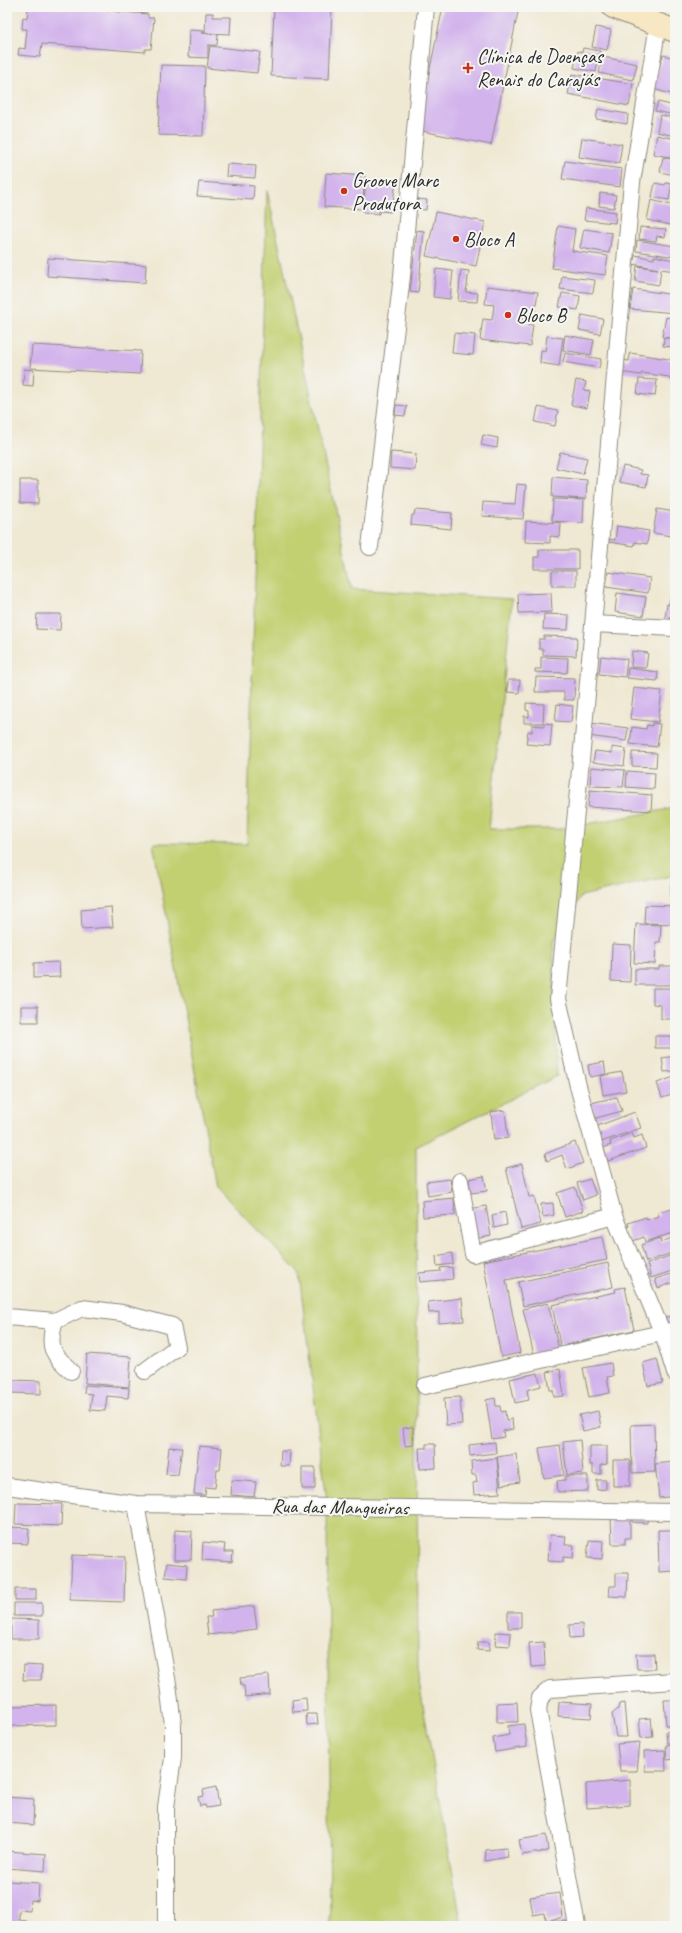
<svg xmlns="http://www.w3.org/2000/svg" width="682" height="1933" viewBox="0 0 682 1933" font-family="Caveat,sans-serif">
	<style>
		.green { fill: #c2d072; stroke: #767e4e }
		.building { fill: #d2b3ec }
		.lines { fill: none; stroke-linecap: round; stroke-linejoin: round }
		.street-casing { stroke: #8d8a7e; stroke-width: 18 }
		.secondary-casing { stroke: #8d8a7e; stroke-width: 24 }
		.street { stroke: #fff; stroke-width: 16 }
		.secondary { stroke: #f7e8c3; stroke-width: 22 }
		.poi-dot { fill: #c8321e; stroke: #f6f6f2; stroke-width: 1.5 }
		.labels { text-anchor: middle; dominant-baseline: central; stroke-width: 4; stroke-linejoin: round; paint-order: stroke }
		.poi-label { font-size: 20px; fill: #2b2b2b; stroke: #f6f6f2; text-anchor: start }
		.street-label { font-size: 20px; fill: #2b2b2b; stroke: #f6f6f2 }
	</style>
	<rect width="100%" height="100%" fill="#f6f6f2"/>
	<filter id="ink" filterUnits="userSpaceOnUse"><feTurbulence type="fractalNoise" baseFrequency=".025" numOctaves="2"/><feDisplacementMap in="SourceGraphic" scale="8" xChannelSelector="R" yChannelSelector="G"/><feConvolveMatrix kernelMatrix="1 2 1 2 8 2 1 2 1" color-interpolation-filters="sRGB"/></filter>
	<filter id="wash" filterUnits="userSpaceOnUse"><feTurbulence type="fractalNoise" baseFrequency=".012" numOctaves="4" result="noise"/><feDisplacementMap in="SourceGraphic" scale="16" xChannelSelector="R" yChannelSelector="G"/><feGaussianBlur stdDeviation="0.9" result="paint"/><feColorMatrix in="noise" values="0 0 0 0 0 0 0 0 0 0 0 0 0 0 0 0 0 1.4 0 .05"/><feComposite in="paint" operator="in"/></filter>
	<g filter="url(#wash)">
		<rect width="100%" height="100%" fill="#efe8d2"/>
		<path class="green" d="M267,190L352,589L512,599L489,829H560L675,808V875L581,896L553,942L557,1076L416,1147L418,1677L462,1926H330L327,1501L299,1273L216,1187L153,843L247,844Z"/>
		<g id="blocks">
			<path class="building" d="M28,7H56L148,14V18H154L151,49H145V52L42,44L40,57L18,55L19,48L25,49L27,29H22L23,17L27,18Z
				M274,7H332L329,79L271,76Z
				M443,7H519L491,145L417,130Z
				M206,13H213V17H231L230,34L205,33Z
				M596,27L611,30L607,50L592,47Z
				M189,30L204,31V33H201L218,34L217,45H208V58L188,57Z
				M210,46L260,52L257,73L207,68Z
				M583,48L600,51L596,72L574,68L578,51L582,52Z
				M663,55L675,58V95L653,89Z
				M603,57L637,64L633,80L599,73Z
				M161,65L205,66L203,136L158,135Z
				M572,74L633,84L629,106L568,94Z
				M658,102L675,106V115L655,111Z
				M598,109L628,114L627,124L596,119Z
				M660,115L675,118V136L657,132Z
				M657,135L675,139V158L653,154Z
				M582,138L622,144L619,163L579,157Z
				M663,157L675,160V175L660,172Z
				M565,161L622,169L620,187L562,179Z
				M227,164L256,166L255,178L226,176Z
				M326,173L365,176L362,209L324,207Z
				M366,180L396,183L391,212L379,211V214L363,212Z
				M199,182L254,186L253,200L197,196Z
				M655,183L665,185L666,183L672,184L669,200L652,197Z
				M600,193L616,195L614,208L599,206Z
				M418,199L427,200L426,210L417,209Z
				M651,200L675,206V226L647,220Z
				M586,208L616,212L615,223L584,220Z
				M436,212L485,222L476,266L426,256Z
				M558,226L575,229L572,251L608,256L605,275L552,268Z
				M640,227L666,229L665,237L657,236L656,241L639,239Z
				M584,229L612,233L609,253L580,248Z
				M417,230L424,231L418,293L410,292Z
				M637,240L675,246V257L636,251Z
				M635,255L654,259V256L675,260V271L661,269L659,285L635,281L637,266L658,269L633,264Z
				M48,258L146,265L145,283L47,276Z
				M436,269L453,271L450,299L433,297Z
				M461,270L469,271L466,292L478,293L477,302L458,301Z
				M562,276L595,280L593,293L560,289Z
				M487,286L538,292L535,311L523,310L522,324L533,325L530,346L480,340L483,319L492,320L494,305L485,304Z
				M633,289L675,295V313L630,309Z
				M562,293L580,296L578,310L559,307Z
				M582,315L603,319L600,334L579,330Z
				M666,317L675,319V339H674L672,347L663,346L664,338H669L662,337Z
				M454,333L475,335L473,355L452,353Z
				M565,335L594,340L591,355L563,350Z
				M547,336L563,338L559,366L540,363L541,350L545,351Z
				M32,345L141,351L140,374L30,368Z
				M565,353L601,359L599,368L563,362Z
				M630,353L675,360V380L669,379V377L642,373L641,375L619,372L621,360L629,361Z
				M24,369L34,370L33,386L23,385Z
				M639,379L657,380L655,396L637,394Z
				M576,380L586,382L584,390L590,391L587,408L571,405Z
				M396,405L407,406L405,416L395,415Z
				M538,407L558,411L555,426L535,422Z
				M483,435L498,438L497,448L481,445Z
				M391,452L416,454L415,470L390,468Z
				M560,452L587,458L583,474L556,468Z
				M623,466L641,470L640,474L648,475L646,487L619,482Z
				M553,477L587,480L586,499L552,497Z
				M20,480H38V504L20,503Z
				M517,484L526,485L523,519L482,516L483,502L515,504Z
				M553,499L584,500L583,523L552,521Z
				M657,509L675,512L671,536L653,533Z
				M415,510L452,513L451,529L411,525L412,515H414Z
				M526,521L561,523L560,537L550,536V543L525,542Z
				M617,526L649,531L647,544L635,542L634,546L609,542V539L615,540Z
				M539,550H578V569H534V557H539Z
				M552,571H576V586H552Z
				M608,572L650,578L648,593L606,587Z
				M551,593L552,612L519,613L518,594Z
				M617,593L646,597L643,616L615,612Z
				M670,598L675,599V617L670,616V620L665,619L667,604L669,605Z
				M37,614H61L60,630L36,629Z
				M544,614L569,615L568,630L543,629Z
				M544,636L577,637L576,656L543,655V649H539V639H544Z
				M632,651L648,653L646,668L631,667Z
				M601,656L627,659L625,677L599,674Z
				M541,657L568,658L567,673L535,672V669H541Z
				M628,668L658,672L657,681L627,678Z
				M536,677L575,678L574,700H564V692H535Z
				M508,680H520L519,693L507,692Z
				M634,688L662,691L658,722L630,719Z
				M526,703L544,704L543,723H524V716L529,717V711L526,710Z
				M557,704L573,706L571,722L555,721Z
				M544,723L552,724L550,746L526,744L528,731L532,732V725L544,726Z
				M590,723L628,728L626,741L588,736Z
				M652,723L660,724L657,747L630,744L632,727L646,729L647,725L652,726Z
				M612,747L626,749L624,766L593,762L595,751L612,753Z
				M632,752L657,753L656,767L632,766Z
				M591,767L625,770L623,787L590,786Z
				M627,771L655,773L654,789L626,787Z
				M590,790L652,795L651,811L588,807Z
				M671,884H675V899H671Z
				M645,905L675,906V924L644,923Z
				M111,907L113,927L82,929L81,910Z
				M636,924L661,925L660,942H656L655,964L634,963Z
				M612,944L631,945L630,982L611,981Z
				M59,962L60,977L34,978V963Z
				M659,966H675V985H635V969H659Z
				M653,988H675V1005H673L672,1019H661V1005L653,1004Z
				M21,1006H38V1022H21Z
				M655,1036H671L672,1048H655Z
				M675,1056V1071L664,1072L662,1058Z
				M604,1062L606,1074L590,1077L588,1065Z
				M622,1072L626,1091L603,1095L600,1076Z
				M674,1077L675,1094L662,1098L657,1083Z
				M617,1097L622,1111L596,1118L591,1103Z
				M505,1110L508,1138L494,1140L491,1112Z
				M635,1112L641,1128L601,1142L595,1127Z
				M632,1133L634,1138L642,1135L646,1148L608,1161L603,1148L611,1145L610,1141Z
				M575,1142L583,1163L567,1169L562,1155L547,1161L545,1154Z
				M522,1164L529,1197L534,1196L541,1224L521,1229L506,1168Z
				M484,1176L487,1191L471,1193L469,1179Z
				M450,1179L452,1192L428,1196L426,1182Z
				M590,1179L596,1195L583,1200L577,1183Z
				M575,1187L583,1211L565,1217L557,1193Z
				M454,1198L455,1215L423,1217L422,1201Z
				M553,1203L554,1215L543,1217L541,1204Z
				M486,1206L491,1236L474,1239L469,1209Z
				M672,1208L675,1216V1232L645,1242L644,1237L630,1242L626,1228L629,1226L628,1223L646,1217L647,1220L659,1216L658,1212Z
				M505,1212L507,1225L494,1228L492,1215Z
				M602,1237L607,1260L506,1280L520,1353L501,1357L483,1261Z
				M675,1237V1252L646,1262L641,1245L660,1238L661,1242Z
				M452,1253L453,1264L437,1266L436,1256Z
				M675,1254V1270L651,1278L647,1264Z
				M608,1263L613,1287L523,1306L518,1282Z
				M452,1267L453,1279L420,1282L419,1273L441,1271L440,1268Z
				M675,1273V1282L658,1288L655,1279Z
				M625,1287L634,1330L566,1345V1348L561,1349L552,1305L616,1292L615,1289Z
				M462,1298L464,1321L439,1323V1312L429,1313L428,1302Z
				M548,1303L559,1350L534,1355L523,1309Z
				M675,1314V1325L667,1328L664,1318Z
				M87,1354L131,1357L129,1387L85,1383Z
				M657,1359L663,1383L648,1386L643,1363Z
				M611,1363L613,1376L607,1377L610,1393L589,1397L583,1368Z
				M560,1369L564,1396L554,1397L553,1390H550L547,1372Z
				M538,1373L541,1386L527,1390L529,1400L515,1403L510,1379Z
				M10,1380L41,1381V1394L10,1393Z
				M85,1385L129,1388L128,1398L107,1396L105,1411L90,1410L92,1394L84,1393Z
				M460,1397L462,1424L446,1425L444,1398Z
				M495,1398L496,1406H500L501,1412L505,1411L506,1420L512,1419L513,1429L503,1431L504,1437L492,1439L486,1400Z
				M598,1411L601,1427L583,1431L579,1415Z
				M654,1424L655,1472L632,1473L631,1425Z
				M413,1427L414,1445L405,1446L403,1428Z
				M580,1440L583,1473L567,1475L563,1442Z
				M495,1442L496,1453L470,1456L469,1445Z
				M426,1444H435L436,1468L420,1469L419,1448H426Z
				M560,1445L564,1475L544,1478L539,1448Z
				M199,1446L222,1448L220,1470H217L215,1488L206,1487L205,1495L194,1494Z
				M590,1446H607V1464L601,1465V1474H593V1465H590Z
				M169,1447L182,1448L178,1475L166,1474Z
				M281,1451H290L289,1466H280Z
				M516,1454L520,1482L501,1485L497,1457Z
				M497,1458L500,1493L474,1495L473,1483L477,1482L476,1475H472L471,1461Z
				M613,1460H630V1486H613Z
				M674,1462L675,1496L659,1498L655,1464Z
				M302,1467H315V1489H302Z
				M565,1476H588V1491L558,1492L557,1481L565,1480Z
				M232,1480L256,1482L254,1497L231,1495Z
				M597,1480H606V1489L597,1490Z
				M16,1503L62,1504L61,1526L15,1524Z
				M633,1513L648,1514L647,1523L632,1522Z
				M611,1517H630V1538H625V1544H612Z
				M10,1527L29,1528L28,1544L9,1543Z
				M175,1530L192,1531L191,1560H174Z
				M658,1530H672V1537H675V1571L659,1572Z
				M550,1535L566,1536L565,1545H574L573,1558L563,1557V1562L548,1561Z
				M589,1540L603,1541L602,1559L587,1558Z
				M203,1542L225,1544L224,1552H233L232,1562L202,1560Z
				M72,1555L125,1557L124,1602L70,1600Z
				M167,1563L187,1565L186,1579L165,1577Z
				M616,1573H628L627,1597L609,1596L610,1586H616Z
				M15,1589H36V1600H15Z
				M14,1603H42V1616H14Z
				M254,1606L257,1629L208,1635L206,1617H212L211,1611Z
				M508,1612H521V1628H508Z
				M11,1619L39,1620V1639H11Z
				M582,1624L583,1637L570,1638L569,1625Z
				M496,1632L511,1633L510,1646L495,1645Z
				M478,1642H489V1651L477,1650Z
				M544,1642L545,1666L531,1667L529,1643Z
				M636,1654H654L655,1669H637Z
				M24,1665L42,1666L41,1680H23Z
				M269,1675L270,1694L245,1697L244,1686H241L240,1678Z
				M306,1698L307,1711L293,1712L292,1700Z
				M664,1700H675V1725H666Z
				M517,1702L518,1722H497V1703Z
				M559,1702L592,1704L591,1718L558,1716Z
				M624,1703L627,1737H616L612,1714L618,1709L619,1704Z
				M56,1705V1725L9,1726L8,1706Z
				M306,1714H317L318,1724L307,1725Z
				M651,1718L653,1737L641,1738L639,1719Z
				M524,1724L527,1747L495,1752L493,1738L509,1735L508,1726Z
				M675,1730V1743H667L666,1731Z
				M640,1742L637,1771H620L617,1744Z
				M675,1744V1759L667,1760L666,1745Z
				M665,1750L666,1771H645L644,1751Z
				M630,1780V1805L587,1808L586,1784Z
				M216,1787L219,1806L206,1808L205,1805L200,1806L198,1797L204,1796L203,1790Z
				M7,1797L34,1799L33,1825L7,1823Z
				M546,1835L548,1851L522,1855L519,1840Z
				M506,1848L508,1857L485,1861L486,1850Z
				M7,1851L46,1854L45,1871L7,1868Z
				M7,1881L39,1883L38,1901L31,1900L30,1911L19,1910V1920L27,1921V1926H10L11,1920H7Z
				M560,1893L563,1917L546,1921L545,1913L533,1915L530,1897Z
				M566,1921L567,1926H543V1924Z"/>
		</g>
	</g>
	<g filter="url(#ink)">
		<use href="#blocks" fill-opacity="0" stroke="#8d8a7e" stroke-width="1"/>
		<g class="lines">
			<defs>
				<path id="street" d="M658,25L632,182L583,739L558,999L578,1086L614,1216L663,1334L675,1373
					M370,547L402,276L426,7
					M593,624L675,628
					M460,1181L473,1254L614,1216
					M7,1317L55,1321L82,1308L122,1313L172,1326L177,1347L145,1371
					M55,1321C47,1348 52,1353 71,1371
					M425,1386L675,1330
					M7,1486L136,1504L675,1512
					M136,1504L168,1684L173,1725V1758L166,1807V1926
					M577,1926L538,1710L540,1698L550,1689L675,1681"/>
				<path id="secondary" d="M613,7L675,31"/>
			</defs>
			<use href="#street" class="street-casing"/>
			<use href="#secondary" class="secondary-casing"/>
			<use href="#street" class="street"/>
			<use href="#secondary" class="secondary"/>
		</g>
	</g>
	<g class="poi-dot">
		<path d="M466 62h4v4h4v4h-4v4h-4v-4h-4v-4h4z"/>
		<circle cx="344" cy="191" r="4"/>
		<circle cx="456" cy="239" r="4"/>
		<circle cx="508" cy="315" r="4"/>
	</g>
	<g class="labels">
		<g class="poi-label">
			<text x="477" y="56">Clínica de Doenças<tspan x="477" dy="23">Renais do Carajás</tspan></text>
			<text x="352" y="180">Groove Marc<tspan x="352" dy="23">Produtora</tspan></text>
			<text x="464" y="239">Bloco A</text>
			<text x="516" y="315">Bloco B</text>
		</g>
		<g class="street-label">
			<text transform="translate(340 1507) rotate(1)">Rua das Mangueiras</text>
		</g>
	</g>
	<rect width="682" height="1933" fill="none" stroke="#f6f6f2" stroke-width="24"/>
</svg>
